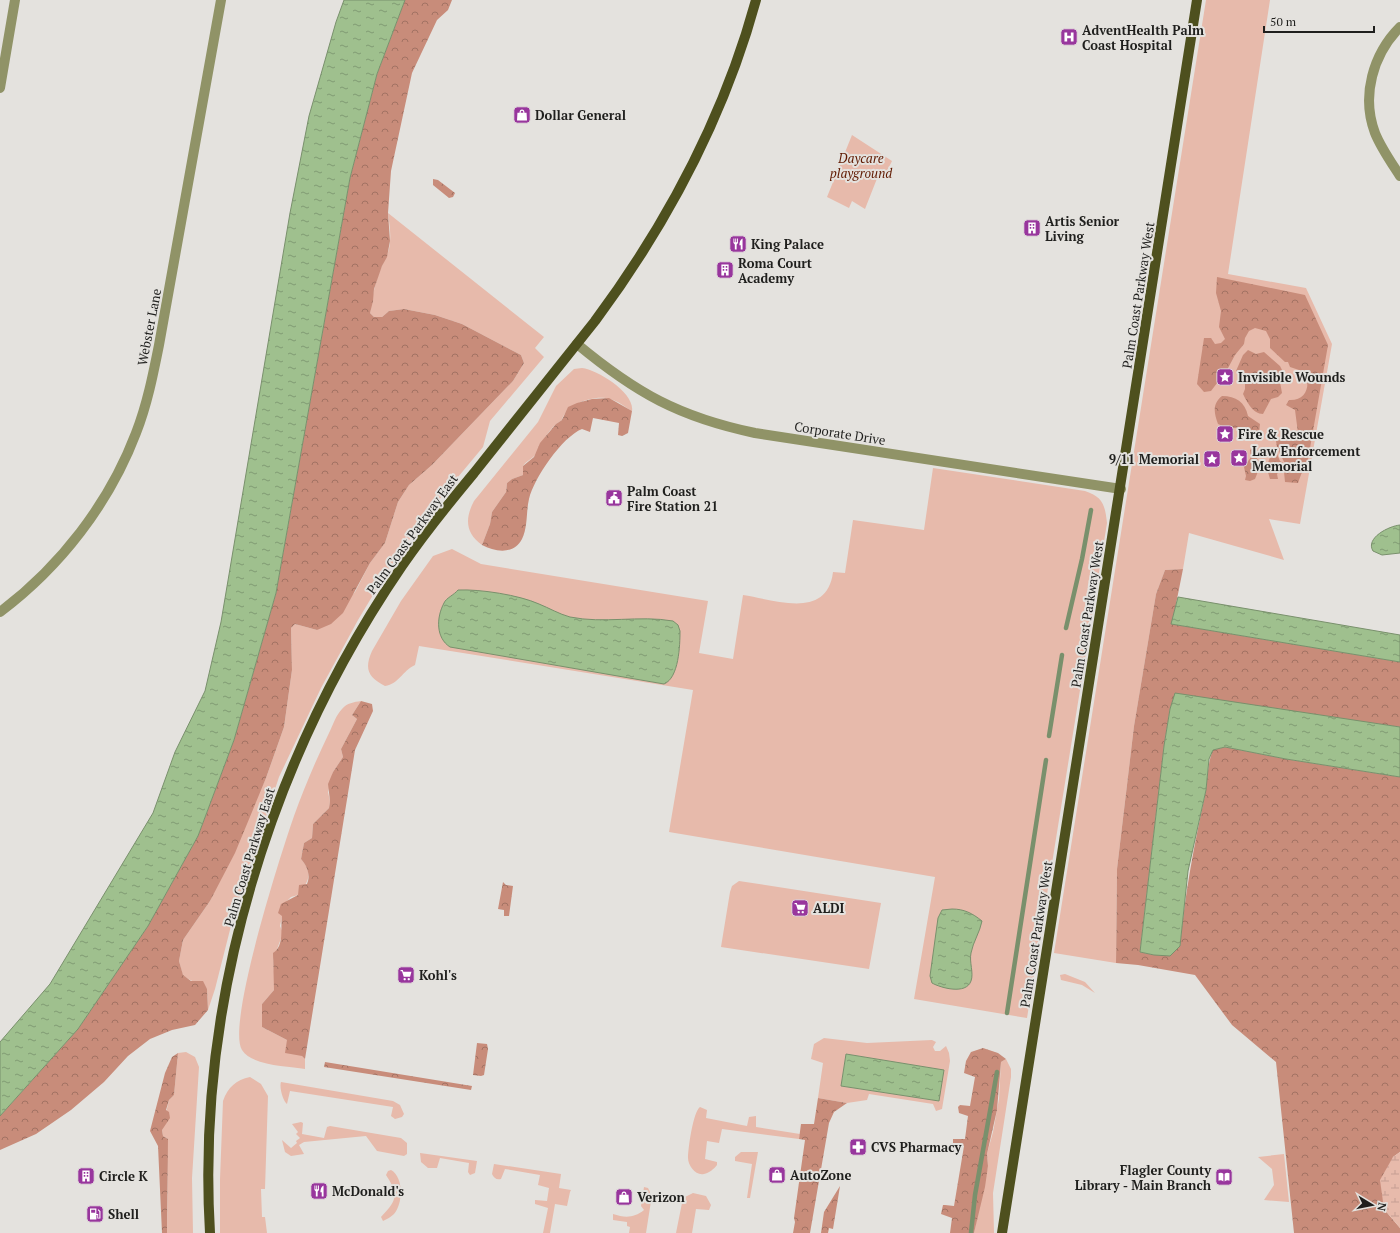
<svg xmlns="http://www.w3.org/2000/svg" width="1400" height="1233" viewBox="0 0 1400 1233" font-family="'PT Serif',serif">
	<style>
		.green { fill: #e7baab; fill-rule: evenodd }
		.forest { fill: url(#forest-crowns) }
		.wetland { fill: url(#wetland-marsh) }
		.water { fill: url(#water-ripples); stroke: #79906c }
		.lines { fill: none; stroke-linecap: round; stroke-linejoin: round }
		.stream { stroke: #79906c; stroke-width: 4.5 }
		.street { stroke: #909367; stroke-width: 10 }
		.primary { stroke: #4e501e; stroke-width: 10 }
		.labels { text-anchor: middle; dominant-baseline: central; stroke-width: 4; stroke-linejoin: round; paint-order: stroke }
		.poi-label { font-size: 13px; font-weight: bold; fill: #1f1f1d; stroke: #e4e2de; text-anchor: start }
		.park-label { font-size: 13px; font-style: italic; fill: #601900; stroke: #e4e2de }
		.street-label { font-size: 13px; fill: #1f1f1d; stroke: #e4e2de }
	</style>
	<defs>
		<pattern id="forest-crowns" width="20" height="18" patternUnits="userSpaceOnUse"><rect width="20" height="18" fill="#c88c7a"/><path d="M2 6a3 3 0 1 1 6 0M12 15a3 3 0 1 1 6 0" fill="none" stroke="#a27263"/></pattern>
		<pattern id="wetland-marsh" width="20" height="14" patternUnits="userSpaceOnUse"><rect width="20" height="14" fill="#e7baab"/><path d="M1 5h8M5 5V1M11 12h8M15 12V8" fill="none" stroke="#c69f93"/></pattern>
		<pattern id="water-ripples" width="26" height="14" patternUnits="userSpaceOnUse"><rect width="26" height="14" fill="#9fc08e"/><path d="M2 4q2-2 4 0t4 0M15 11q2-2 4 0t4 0" fill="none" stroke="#819b73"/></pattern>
	</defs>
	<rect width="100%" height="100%" fill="#e4e2de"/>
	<path class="green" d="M1206,0H1270L1228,274L1306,288L1332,344L1300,524L1269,519L1284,560L1189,533L1183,569L1165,570L1156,594L1134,726L1117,869L1116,963L1054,953Z
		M852,135L892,161L885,175L878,176L865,209L852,201L849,208L827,197Z
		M388,213L544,337L535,348L544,357L490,421L483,447L428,513L388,570L358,620L321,688L279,777L234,914L215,989L208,1010L207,989L183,976L179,961L183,940L210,901L266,778L284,727L292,670L291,628L295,624L317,630L355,592L370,563L385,543L398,502L409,485L432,465L513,381L524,363L521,355L462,324L435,315L404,309L389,311L382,317H374L370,313C372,298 375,282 381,268C385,259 390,251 390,241C391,232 389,222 388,213Z
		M582,368C598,370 635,393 632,411C625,407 618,401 610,399C595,394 566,404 562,420C548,428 543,442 535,455C532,459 526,461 523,466V475L512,479L507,483L506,492L492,512L490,524L482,545C465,533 465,518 474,501L538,422L556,386L574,369Z
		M933,468L1085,491C1103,497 1105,505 1107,523L1027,1018L914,999L935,877L669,832L693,690L419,646L415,665C402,671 399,684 385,686C368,677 364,669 372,651L401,601L433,556L452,549L481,564L708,601L699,653L733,659L743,595C776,600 827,620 833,572L845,573L853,520L924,530Z
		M361,701L352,715L357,719L341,749L343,757L333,772L328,792L330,801L329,808L313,824L312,838L304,843L301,859C314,874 308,882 298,895L291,897L285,903L280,926L283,933L273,960L275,984L274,990L262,1004V1027L287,1040L305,1059V1069C288,1066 252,1066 242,1050C226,1025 282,850 294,816C304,788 316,760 329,733C333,725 336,715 342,709C347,703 354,702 361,701Z
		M739,881L881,903L869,969L721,947L730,892L732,886Z
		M1065,974L1085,982L1095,993L1082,985L1061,980L1060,975Z
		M824,1038L867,1043L932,1040L936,1042L933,1047L935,1051H940L946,1046L949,1053L950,1061L942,1109L936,1111L933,1104L869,1094L867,1100L847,1103L818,1098L823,1063L811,1059L814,1044ZM846,1054L943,1070L939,1101L841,1086Z
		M186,1052L195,1057L199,1067L192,1178L193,1233H167L168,1139L163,1136L162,1130L169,1100L174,1095L178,1053Z
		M1006,1059L1011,1069V1077L993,1193L994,1233H974L988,1166L987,1154L993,1132L999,1099L1001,1062Z
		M250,1077L261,1084L268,1096L265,1189H261L262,1217H265L267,1233H220V1179L223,1101C228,1087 236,1080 250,1077Z
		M281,1082L393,1101L400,1105L404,1114L402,1117L395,1119L391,1116L393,1107L290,1091L287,1104C283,1101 279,1087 281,1082Z
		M700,1107L707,1110L706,1118L747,1126L749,1117L756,1116V1127L800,1134L799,1139L722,1129L719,1143L707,1141L705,1159L717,1162V1165C714,1169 709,1173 704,1174C696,1176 688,1166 688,1158C688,1149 693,1112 700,1107Z
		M301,1122L303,1123L302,1134L324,1138L327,1127L330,1126L401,1138L407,1143V1154L404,1156L377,1151L366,1136L304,1142L299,1145L304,1154L291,1156L285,1152L282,1140L291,1148L297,1143L296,1141L300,1138L296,1134L298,1132L292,1124Z
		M741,1152H758L750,1198H747L752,1164L735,1161V1157Z
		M420,1153L477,1161L475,1173L470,1175L468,1172L469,1163L440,1158L437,1168H428L421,1162Z
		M1284,1154L1289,1202L1264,1200L1274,1185L1272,1169L1258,1157Z
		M494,1164L561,1174L559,1188L571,1190L570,1192L567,1206L555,1204L550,1233H543L548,1208L535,1204V1200L547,1201L549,1188L538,1185L540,1175L505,1169L501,1179C496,1180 494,1178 492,1174Z
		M391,1170C404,1177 403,1204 394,1214C391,1217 387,1219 383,1221L381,1217C397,1200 399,1195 386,1175L388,1171Z
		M644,1187L648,1188L650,1192L648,1201H651L646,1233H629L630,1227L627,1226V1222L613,1220V1214C625,1218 634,1218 644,1210L641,1206Z
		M693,1193L706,1196L711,1205L709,1210L696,1209L692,1233H676L683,1198Z"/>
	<path class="forest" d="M405,0H452L448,10L437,20L412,73L391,171L388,213L390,241L387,257L382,266L374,289L373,301L370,313L374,317H382L389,311L404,309L435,315L462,324L521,355L524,363L513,381L432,465L409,485L398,502L385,543L370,563L343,613L331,624L317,630L295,624L291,628L292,670L284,727L266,778L235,853L210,901L183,940L179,961L183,975L191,981H203L207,989L208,1010L195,1025L172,1030L150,1039L128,1056L104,1082L71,1110L36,1134L0,1150V1116L78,1029L148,926L198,836L234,740L276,593L350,178L377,74Z
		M433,179L438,180L455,193L453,197L449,198L433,185Z
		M1217,277L1305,295L1328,345L1306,471L1302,472L1298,483L1285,482L1284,472L1281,469L1277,474L1278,479H1270C1267,469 1266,464 1272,454H1277L1280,461L1285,464L1277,447L1276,441C1282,436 1286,433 1293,436L1298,433L1295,410L1286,405L1289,400C1306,401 1311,386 1305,372L1290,367L1288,362H1285L1270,348V339L1266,331L1255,328L1249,331L1245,338L1244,344L1235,355L1227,370L1211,391L1204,392L1197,384L1204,338H1211L1215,344L1221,343L1225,339L1219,327L1221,311L1216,293Z
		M1248,350L1256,354L1264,352L1280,366L1284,374L1280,382L1282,393L1278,397L1271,399L1263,414C1253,414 1247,402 1243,394L1245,389V379L1236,371L1243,355Z
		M1222,396C1236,396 1245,402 1248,416L1260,424L1259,433L1250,435L1236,428H1227L1218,424C1214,413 1212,404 1222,396Z
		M609,398L632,411L628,433L622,436L618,435L619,423L593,418L590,432L582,429C562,437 534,478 529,499C526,511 528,527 522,539C514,555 495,552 482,545L490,524L492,512L506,492L507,483L512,479L523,475V466L534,457L540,443L556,424L562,420L568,407L577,403L592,399Z
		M1253,448H1257L1258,452L1256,457L1261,464L1255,479L1250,481L1245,480L1246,476L1244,467L1251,457L1250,450Z
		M1183,569L1172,624L1400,662V727L1347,720L1170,709L1164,746L1140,952L1154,955L1180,946C1185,893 1194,846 1205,795C1208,779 1207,764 1213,750L1225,747L1286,759L1400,777V1152L1393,1157L1384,1209L1400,1228V1233H1294L1276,1062L1232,1025L1195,975L1138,965L1116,963L1117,869L1134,726L1156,594L1165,570Z
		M361,701L372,704L373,711L355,750L305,1059L302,1056L285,1053L287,1040L262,1027V1004L274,990L273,953C285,945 280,928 282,916L278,913L281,904L298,895L299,885L307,884C311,875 307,866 301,859L304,843L312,838L313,824L329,808L330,801L328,784L333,772L343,757L341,749L357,719L352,715Z
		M503,882L506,885L513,886L509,916H504V910L498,909Z
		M477,1043L487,1044L488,1049L484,1075L481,1076L473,1075Z
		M983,1048L998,1053L1006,1059L1001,1062L997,1110L987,1154L988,1166L985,1187L974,1233H950L952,1218L941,1214L943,1205H945L954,1206L964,1146L953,1143V1139H965L968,1116L959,1113L958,1107L960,1105L970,1106L975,1077L964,1073L966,1061L971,1052Z
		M178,1053L174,1095L169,1100L166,1110L169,1112L170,1118L162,1130L163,1136L168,1139C168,1170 167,1202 167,1233H162L158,1146L150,1131L165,1073L172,1057Z
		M325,1062L472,1086L471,1090L324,1067Z
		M818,1098L847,1103L834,1112L829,1123L810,1233H793L795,1222L794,1218L805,1140L799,1139L801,1124H814Z
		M840,1186L833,1229L829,1228L828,1233H821L824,1212Z"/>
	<path class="wetland" d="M1400,1152V1228L1384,1209L1380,1180L1393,1157Z"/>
	<path class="water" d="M344,0H405L377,74L350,178L276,593L234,740L198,836L148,926L78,1029L0,1116V1042L50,984L153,813L175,752L205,691L221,622L290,213L309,116L336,22Z
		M1400,525V553L1382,555L1373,551C1365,538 1389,526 1400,525Z
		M458,590C480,589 519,595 539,604C549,608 559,614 570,617C604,624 639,615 673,621L678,625L680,631C680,645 679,678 664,684L450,647C436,638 436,618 444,603C446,598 454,595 458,590Z
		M1178,597L1400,635V662L1171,624Z
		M1175,693L1400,727V777L1286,759L1225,747L1213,750L1209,759L1206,790L1188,871L1180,946L1170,956L1154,955L1140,952L1164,746L1170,709Z
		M952,909C964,909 972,913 982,921C980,932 973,942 971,953C969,962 974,973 971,981C966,995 941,988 932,983L930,976L938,918L942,910Z
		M846,1054L944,1070L939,1101L841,1086Z"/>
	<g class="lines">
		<path class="stream" d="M1066,628L1082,559L1091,510
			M1049,736L1062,655
			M1007,1013L1046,760
			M971,1233L975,1195L997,1072"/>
		<path class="street" d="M1400,27C1373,54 1361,96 1375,133C1381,148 1391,162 1400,176
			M0,88L15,0
			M577,344C636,393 679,417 755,433L1121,489
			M0,612C60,567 109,504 136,433C147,405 153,375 159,345L221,0"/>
		<path class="primary" d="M210,1233C196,999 270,759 402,566C424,534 449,503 474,473C514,422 555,372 595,321C667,224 724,117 756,0
			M1002,1233L1197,0"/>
	</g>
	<defs>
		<symbol id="hospital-square" viewBox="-11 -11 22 22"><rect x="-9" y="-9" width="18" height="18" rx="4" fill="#98369d" stroke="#e4e2de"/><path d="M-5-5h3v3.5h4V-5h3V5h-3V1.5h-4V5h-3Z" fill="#fff"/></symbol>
		<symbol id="shop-square" viewBox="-11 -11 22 22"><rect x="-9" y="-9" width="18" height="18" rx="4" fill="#98369d" stroke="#e4e2de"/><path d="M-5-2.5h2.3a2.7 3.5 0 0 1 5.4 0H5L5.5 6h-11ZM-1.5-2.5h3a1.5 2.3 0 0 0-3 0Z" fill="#fff"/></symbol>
		<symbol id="building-square" viewBox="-11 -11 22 22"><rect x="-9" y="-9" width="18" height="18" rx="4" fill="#98369d" stroke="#e4e2de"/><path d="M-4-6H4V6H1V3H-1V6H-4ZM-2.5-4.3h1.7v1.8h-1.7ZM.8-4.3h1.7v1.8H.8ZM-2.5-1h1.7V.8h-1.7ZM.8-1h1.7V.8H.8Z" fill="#fff"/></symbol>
		<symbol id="restaurant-square" viewBox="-11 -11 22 22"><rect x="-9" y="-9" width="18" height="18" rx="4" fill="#98369d" stroke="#e4e2de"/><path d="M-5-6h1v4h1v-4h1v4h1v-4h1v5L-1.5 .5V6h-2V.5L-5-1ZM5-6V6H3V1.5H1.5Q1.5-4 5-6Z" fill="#fff"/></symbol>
		<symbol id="sight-square" viewBox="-11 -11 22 22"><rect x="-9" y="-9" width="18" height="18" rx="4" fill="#98369d" stroke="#e4e2de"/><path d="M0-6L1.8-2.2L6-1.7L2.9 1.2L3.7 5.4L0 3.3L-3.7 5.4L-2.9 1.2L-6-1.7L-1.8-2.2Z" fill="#fff"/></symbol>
		<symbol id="civic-square" viewBox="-11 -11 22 22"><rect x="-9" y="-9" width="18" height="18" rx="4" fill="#98369d" stroke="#e4e2de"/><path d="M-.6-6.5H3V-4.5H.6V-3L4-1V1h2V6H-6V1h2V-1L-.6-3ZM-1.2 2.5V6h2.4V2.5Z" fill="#fff"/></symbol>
		<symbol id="supermarket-square" viewBox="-11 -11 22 22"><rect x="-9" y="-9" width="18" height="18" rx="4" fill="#98369d" stroke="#e4e2de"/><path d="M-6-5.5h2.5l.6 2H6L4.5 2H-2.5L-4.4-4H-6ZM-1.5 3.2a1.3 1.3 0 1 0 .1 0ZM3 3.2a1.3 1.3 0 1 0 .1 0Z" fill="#fff"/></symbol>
		<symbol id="pharmacy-square" viewBox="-11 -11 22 22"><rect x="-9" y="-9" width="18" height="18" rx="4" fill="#98369d" stroke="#e4e2de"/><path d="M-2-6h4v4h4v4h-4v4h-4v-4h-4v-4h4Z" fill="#fff"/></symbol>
		<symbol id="library-square" viewBox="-11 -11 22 22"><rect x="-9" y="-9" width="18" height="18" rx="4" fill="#98369d" stroke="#e4e2de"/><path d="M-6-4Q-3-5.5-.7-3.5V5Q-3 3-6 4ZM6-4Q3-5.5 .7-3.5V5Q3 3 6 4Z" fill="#fff"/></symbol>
		<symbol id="fuel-square" viewBox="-11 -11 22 22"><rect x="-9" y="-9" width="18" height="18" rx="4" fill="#98369d" stroke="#e4e2de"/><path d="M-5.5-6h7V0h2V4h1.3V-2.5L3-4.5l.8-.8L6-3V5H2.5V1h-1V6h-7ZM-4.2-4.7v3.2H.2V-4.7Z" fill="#fff"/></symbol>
	</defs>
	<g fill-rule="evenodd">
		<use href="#hospital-square" x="1059" y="27" width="20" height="20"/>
		<use href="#shop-square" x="512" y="105" width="20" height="20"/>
		<use href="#building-square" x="1022" y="218" width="20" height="20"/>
		<use href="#restaurant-square" x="728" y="234" width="20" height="20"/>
		<use href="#building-square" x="715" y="260" width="20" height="20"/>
		<use href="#sight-square" x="1215" y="367" width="20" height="20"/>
		<use href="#sight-square" x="1215" y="424" width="20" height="20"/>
		<use href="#sight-square" x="1229" y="448" width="20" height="20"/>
		<use href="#sight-square" x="1202" y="449" width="20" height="20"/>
		<use href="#civic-square" x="604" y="488" width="20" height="20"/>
		<use href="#supermarket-square" x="790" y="898" width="20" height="20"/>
		<use href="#supermarket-square" x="396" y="965" width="20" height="20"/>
		<use href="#pharmacy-square" x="848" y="1137" width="20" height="20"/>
		<use href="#shop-square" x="767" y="1165" width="20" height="20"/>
		<use href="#building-square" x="76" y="1166" width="20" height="20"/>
		<use href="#library-square" x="1214" y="1167" width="20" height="20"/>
		<use href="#restaurant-square" x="309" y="1181" width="20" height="20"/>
		<use href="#shop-square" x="614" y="1187" width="20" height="20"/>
		<use href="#fuel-square" x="85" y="1204" width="20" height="20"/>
	</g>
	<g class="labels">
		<g class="poi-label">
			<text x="1082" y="30">AdventHealth Palm<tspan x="1082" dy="15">Coast Hospital</tspan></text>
			<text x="535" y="115">Dollar General</text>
			<text x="1045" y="221">Artis Senior<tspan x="1045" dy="15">Living</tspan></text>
			<text x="751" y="244">King Palace</text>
			<text x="738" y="263">Roma Court<tspan x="738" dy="15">Academy</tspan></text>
			<text x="1238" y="377">Invisible Wounds</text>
			<text x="1238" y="434">Fire &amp; Rescue</text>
			<text x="1252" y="451">Law Enforcement<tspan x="1252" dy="15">Memorial</tspan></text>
			<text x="1199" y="459" text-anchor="end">9/11 Memorial</text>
			<text x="627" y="491">Palm Coast<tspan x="627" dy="15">Fire Station 21</tspan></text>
			<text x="813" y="908">ALDI</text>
			<text x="419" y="975">Kohl's</text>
			<text x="871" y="1147">CVS Pharmacy</text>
			<text x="1211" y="1170" text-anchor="end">Flagler County<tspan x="1211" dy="15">Library - Main Branch</tspan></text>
			<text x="790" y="1175">AutoZone</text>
			<text x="99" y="1176">Circle K</text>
			<text x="332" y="1191">McDonald's</text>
			<text x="637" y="1197">Verizon</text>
			<text x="108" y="1214">Shell</text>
		</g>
		<g class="park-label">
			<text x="861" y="158">Daycare<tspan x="861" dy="15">playground</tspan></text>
		</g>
		<g class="street-label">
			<text transform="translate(1138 295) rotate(-81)">Palm Coast Parkway West</text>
			<text transform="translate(149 327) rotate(-79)">Webster Lane</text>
			<text transform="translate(840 433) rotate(9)">Corporate Drive</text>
			<text transform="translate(412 534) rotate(-54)">Palm Coast Parkway East</text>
			<text transform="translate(1087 614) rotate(-81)">Palm Coast Parkway West</text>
			<text transform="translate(249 857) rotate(-73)">Palm Coast Parkway East</text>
			<text transform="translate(1036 934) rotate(-81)">Palm Coast Parkway West</text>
		</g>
	</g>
	<g transform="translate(1372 1205) rotate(100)" stroke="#e4e2de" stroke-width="3" paint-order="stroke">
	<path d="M0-3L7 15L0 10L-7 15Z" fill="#1f1f1d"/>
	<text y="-6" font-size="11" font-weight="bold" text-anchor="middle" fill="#1f1f1d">N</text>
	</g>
	<path d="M1264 26v6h110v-6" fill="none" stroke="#1f1f1d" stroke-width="2"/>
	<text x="1270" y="26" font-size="12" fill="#1f1f1d" stroke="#e4e2de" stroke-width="3" paint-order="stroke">50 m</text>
</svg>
